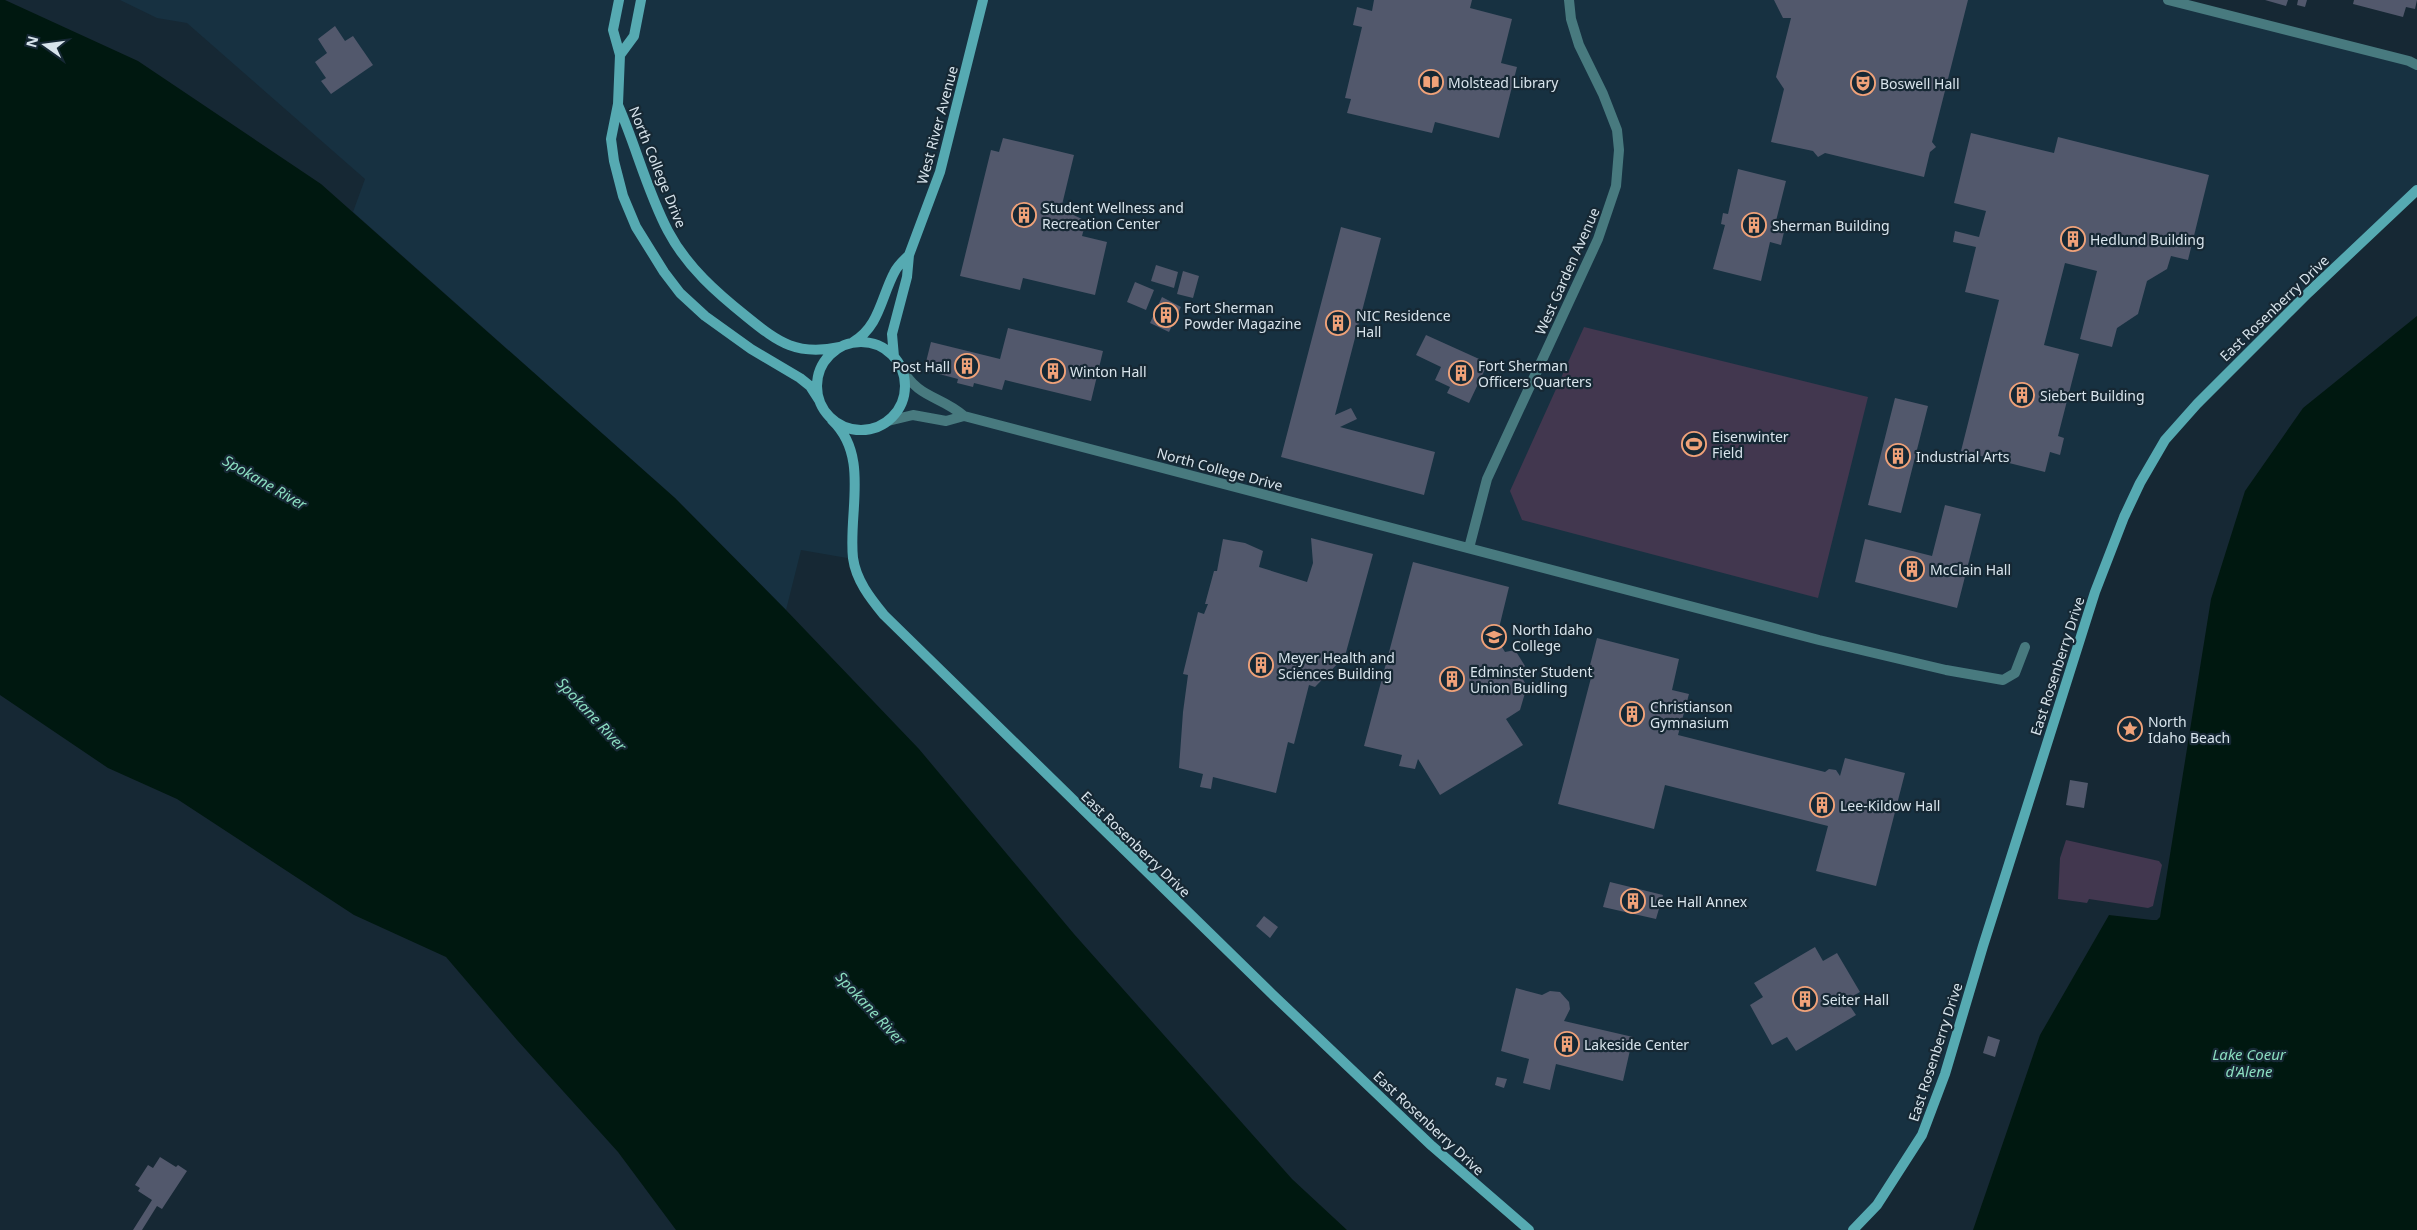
<svg xmlns="http://www.w3.org/2000/svg" width="2417" height="1230" viewBox="0 0 2417 1230" font-family="'Noto Sans',sans-serif">
	<style>
		.built { fill: #173141 }
		.green { fill: #42374f }
		.water { fill: #001810 }
		.building { fill: #52586c }
		.lines { fill: none; stroke-linecap: round; stroke-linejoin: round }
		.street { stroke: #487a7f; stroke-width: 10 }
		.secondary { stroke: #56aab2; stroke-width: 10 }
		.labels { text-anchor: middle; dominant-baseline: central; stroke-width: 4.5; stroke-linejoin: round; paint-order: stroke }
		.poi-label { font-size: 14px; fill: #d8e4ec; stroke: #162834; text-anchor: start }
		.street-label { font-size: 14px; fill: #d8e4ec; stroke: #162834 }
		.water-label { font-size: 15px; font-style: italic; fill: #8bddc0; stroke: #162834 }
	</style>
	<rect width="100%" height="100%" fill="#162834"/>
	<path class="built" d="M120,0H2168L2417,65V190L2165,440L2124,517L1922,1135L1853,1230H1529L1512,1217L884,615L853,559L801,550L786,610L675,498L353,212L365,179L187,23L157,18Z"/>
	<path class="green" d="M1584,327L1868,397L1818,598L1522,520L1510,491Z
		M2066,840L2159,861L2162,865L2153,906L2148,908L2089,899L2087,903L2058,899L2060,858Z"/>
	<path class="water" d="M0,0H5L138,61L321,184L675,498L786,610L919,749L1074,934L1292,1179L1347,1230H676L618,1152L517,1040L446,957L354,915L177,799L108,768L0,695Z
		M2417,316V1230H1973L2040,1035L2109,915L2152,920H2157L2160,917L2211,599L2245,491L2303,408Z"/>
	<path class="building" d="M1374,0H1472L1470,8L1512,19L1501,63L1517,67L1499,138L1435,122L1432,133L1347,113L1351,99L1345,98L1362,27L1353,25L1357,7L1372,11Z
		M1774,0H1968L1932,142L1936,147L1930,152L1924,177L1825,153L1818,157L1813,151L1771,142L1784,89L1776,77L1791,18H1783Z
		M2265,0H2288L2286,6Z
		M2298,0H2307L2305,7L2297,5Z
		M2354,0H2417L2415,9L2406,7L2403,17L2353,4Z
		M335,26L345,41L353,36L373,65L331,94L321,81L326,78L315,62L327,53L318,39Z
		M1971,133L2054,153L2058,137L2209,175L2188,260L2171,256L2167,269L2147,281L2138,314L2117,328L2112,347L2080,339L2097,271L2065,263L2044,345L2079,354L2058,436L2064,438L2060,455L2050,452L2045,472L1961,451L1999,300L1965,292L1976,247L1953,242L1955,231L1979,237L1986,211L1954,203Z
		M1003,138L1074,155L1061,209L1086,221L1082,236L1107,242L1095,295L1023,278L1020,290L960,276L991,150L999,152Z
		M1738,169L1786,181L1776,221L1786,223L1781,245L1770,242L1761,281L1713,269L1725,225L1721,224L1723,213L1728,214Z
		M1341,227L1381,238L1335,415L1351,408L1357,419L1340,427L1435,452L1424,495L1281,457Z
		M1156,265L1178,272L1174,288L1151,281Z
		M1183,271L1199,276L1193,298L1177,294Z
		M1135,282L1154,290L1146,310L1127,302Z
		M1162,297L1181,307L1169,332L1150,323Z
		M1008,328L1103,351L1091,401L1005,380L1002,390L974,383L973,387L957,383L958,379L924,370L931,342L1000,359Z
		M1426,335L1488,363L1469,403L1447,393L1450,387L1435,380L1441,367L1416,355Z
		M1895,398L1928,406L1901,513L1868,505Z
		M1945,505L1981,514L1957,608L1855,582L1865,539L1932,556Z
		M1311,538L1373,554L1345,656L1315,687L1309,685L1294,744L1288,742L1276,793L1213,777L1211,789L1200,787L1203,774L1179,768L1183,712L1188,675L1183,674L1198,612L1204,614L1208,604H1205L1214,571H1217L1223,539L1245,543L1263,551L1259,567L1307,582L1313,563Z
		M1413,562L1509,587L1499,628L1491,629L1505,652L1515,650L1525,666L1519,673L1527,686L1520,710L1506,719L1523,745L1440,795L1418,759L1415,769L1399,766L1402,755L1364,746Z
		M1597,638L1679,659L1672,690L1689,694L1678,735L1825,772L1829,769L1836,770L1840,776L1845,758L1905,773L1876,886L1816,871L1828,826L1665,785L1654,829L1558,804L1592,674L1588,673Z
		M2070,780L2088,783L2084,808L2066,805Z
		M1610,882L1663,895L1656,919L1603,907Z
		M1264,916L1278,927L1270,938L1256,926Z
		M1815,947L1823,961L1837,953L1860,992L1846,1000L1856,1015L1796,1051L1787,1037L1772,1045L1750,1005L1763,997L1754,983Z
		M1516,988L1542,995L1550,991L1560,992L1569,1002L1570,1009L1564,1021L1633,1037L1623,1081L1556,1064L1550,1090L1523,1083L1529,1059L1501,1051Z
		M1988,1036L2000,1040L1995,1057L1983,1053Z
		M1497,1077L1507,1079L1504,1088L1495,1085Z
		M160,1157L176,1167L178,1165L187,1171L162,1209L157,1206L142,1230H133L152,1200L138,1191L140,1188L135,1185L148,1165L153,1168Z"/>
	<g class="lines">
		<path class="street" d="M2168,0L2409,61L2417,65
			M901,367C918,399 940,395 964,416L1819,640L1946,670L2003,680L2015,673L2025,647
			M888,421L913,415L946,421L964,416
			M1469,548L1487,479L1598,239L1616,186L1619,150L1617,130L1603,94L1579,45L1571,19L1569,0"/>
		<path class="secondary" d="M619,0L613,30L620,55L618,104L611,139L614,161L623,196L636,227L664,272L680,293L705,316L751,349L800,378L810,386L819,400
			M620,55L634,36L641,0
			M618,105C636,146 647,191 668,231C687,267 717,293 747,317C779,343 797,356 840,347
			M853,342C879,327 881,298 894,273C897,266 904,260 909,255
			M817 386a44 44 0 1 1 88 0a44 44 0 1 1-88 0Z
			M894,357L892,334L907,277L909,255L940,172L983,0
			M832,420C870,456 848,512 853,558C856,580 870,598 884,615L1272,994L1432,1146L1529,1230
			M1853,1230L1877,1205L1922,1135L1945,1074L1983,946L2095,592L2124,517L2140,483L2165,440L2197,404L2308,293L2417,190"/>
	</g>
	<defs>
		<symbol id="library-ring" viewBox="-11 -11 22 22"><circle r="9.5" fill="#162834" stroke="#f0a279" stroke-width="1.5"/><path d="M-6-4Q-3-5.5-.7-3.5V5Q-3 3-6 4ZM6-4Q3-5.5 .7-3.5V5Q3 3 6 4Z" fill="#f0a279"/></symbol>
		<symbol id="theatre-ring" viewBox="-11 -11 22 22"><circle r="9.5" fill="#162834" stroke="#f0a279" stroke-width="1.5"/><path d="M-5-5.5Q0-4 5-5.5V0Q5 5 0 6Q-5 5-5 0ZM-3.3-2.5H-1v1.5H-3.3ZM1-2.5H3.3v1.5H1ZM-2.8 1Q0 5.5 2.8 1Z" fill="#f0a279"/></symbol>
		<symbol id="building-ring" viewBox="-11 -11 22 22"><circle r="9.5" fill="#162834" stroke="#f0a279" stroke-width="1.5"/><path d="M-4-6H4V6H1V3H-1V6H-4ZM-2.5-4.3h1.7v1.8h-1.7ZM.8-4.3h1.7v1.8H.8ZM-2.5-1h1.7V.8h-1.7ZM.8-1h1.7V.8H.8Z" fill="#f0a279"/></symbol>
		<symbol id="stadium-ring" viewBox="-11 -11 22 22"><circle r="9.5" fill="#162834" stroke="#f0a279" stroke-width="1.5"/><path d="M0-5a6.5 5 0 1 0 0 10a6.5 5 0 1 0 0-10ZM-3.5-1.8h7v3.6h-7Z" fill="#f0a279"/></symbol>
		<symbol id="university-ring" viewBox="-11 -11 22 22"><circle r="9.5" fill="#162834" stroke="#f0a279" stroke-width="1.5"/><path d="M0-5L7-2L0 1L-7-2ZM-4 1L0 2.5L4 1V4Q0 6-4 4Z" fill="#f0a279"/></symbol>
		<symbol id="sight-ring" viewBox="-11 -11 22 22"><circle r="9.5" fill="#162834" stroke="#f0a279" stroke-width="1.5"/><path d="M0-6L1.8-2.2L6-1.7L2.9 1.2L3.7 5.4L0 3.3L-3.7 5.4L-2.9 1.2L-6-1.7L-1.8-2.2Z" fill="#f0a279"/></symbol>
	</defs>
	<g fill-rule="evenodd">
		<use href="#library-ring" x="1417" y="68" width="28" height="28"/>
		<use href="#theatre-ring" x="1849" y="69" width="28" height="28"/>
		<use href="#building-ring" x="1010" y="201" width="28" height="28"/>
		<use href="#building-ring" x="1740" y="211" width="28" height="28"/>
		<use href="#building-ring" x="2059" y="225" width="28" height="28"/>
		<use href="#building-ring" x="1152" y="301" width="28" height="28"/>
		<use href="#building-ring" x="1324" y="309" width="28" height="28"/>
		<use href="#building-ring" x="953" y="352" width="28" height="28"/>
		<use href="#building-ring" x="1039" y="357" width="28" height="28"/>
		<use href="#building-ring" x="1447" y="359" width="28" height="28"/>
		<use href="#building-ring" x="2008" y="381" width="28" height="28"/>
		<use href="#stadium-ring" x="1680" y="430" width="28" height="28"/>
		<use href="#building-ring" x="1884" y="442" width="28" height="28"/>
		<use href="#building-ring" x="1898" y="555" width="28" height="28"/>
		<use href="#university-ring" x="1480" y="623" width="28" height="28"/>
		<use href="#building-ring" x="1247" y="651" width="28" height="28"/>
		<use href="#building-ring" x="1438" y="665" width="28" height="28"/>
		<use href="#building-ring" x="1618" y="700" width="28" height="28"/>
		<use href="#sight-ring" x="2116" y="715" width="28" height="28"/>
		<use href="#building-ring" x="1808" y="791" width="28" height="28"/>
		<use href="#building-ring" x="1619" y="887" width="28" height="28"/>
		<use href="#building-ring" x="1791" y="985" width="28" height="28"/>
		<use href="#building-ring" x="1553" y="1030" width="28" height="28"/>
	</g>
	<g class="labels">
		<g class="poi-label">
			<text x="1448" y="82">Molstead Library</text>
			<text x="1880" y="83">Boswell Hall</text>
			<text x="1042" y="207">Student Wellness and<tspan x="1042" dy="16">Recreation Center</tspan></text>
			<text x="1772" y="225">Sherman Building</text>
			<text x="2090" y="239">Hedlund Building</text>
			<text x="1184" y="307">Fort Sherman<tspan x="1184" dy="16">Powder Magazine</tspan></text>
			<text x="1356" y="315">NIC Residence<tspan x="1356" dy="16">Hall</tspan></text>
			<text x="1478" y="365">Fort Sherman<tspan x="1478" dy="16">Officers Quarters</tspan></text>
			<text x="950" y="366" text-anchor="end">Post Hall</text>
			<text x="1070" y="371">Winton Hall</text>
			<text x="2040" y="395">Siebert Building</text>
			<text x="1712" y="436">Eisenwinter<tspan x="1712" dy="16">Field</tspan></text>
			<text x="1916" y="456">Industrial Arts</text>
			<text x="1930" y="569">McClain Hall</text>
			<text x="1512" y="629">North Idaho<tspan x="1512" dy="16">College</tspan></text>
			<text x="1278" y="657">Meyer Health and<tspan x="1278" dy="16">Sciences Building</tspan></text>
			<text x="1470" y="671">Edminster Student<tspan x="1470" dy="16">Union Buidling</tspan></text>
			<text x="1650" y="706">Christianson<tspan x="1650" dy="16">Gymnasium</tspan></text>
			<text x="2148" y="721">North<tspan x="2148" dy="16">Idaho Beach</tspan></text>
			<text x="1840" y="805">Lee-Kildow Hall</text>
			<text x="1650" y="901">Lee Hall Annex</text>
			<text x="1822" y="999">Seiter Hall</text>
			<text x="1584" y="1044">Lakeside Center</text>
		</g>
		<g class="street-label">
			<text transform="translate(937 125) rotate(-75)">West River Avenue</text>
			<text transform="translate(658 167) rotate(68)">North College Drive</text>
			<text transform="translate(1567 271) rotate(-66)">West Garden Avenue</text>
			<text transform="translate(2274 308) rotate(-44)">East Rosenberry Drive</text>
			<text transform="translate(1220 469) rotate(15)">North College Drive</text>
			<text transform="translate(2057 666) rotate(-72)">East Rosenberry Drive</text>
			<text transform="translate(1136 844) rotate(44)">East Rosenberry Drive</text>
			<text transform="translate(1935 1052) rotate(-72)">East Rosenberry Drive</text>
			<text transform="translate(1429 1123) rotate(43)">East Rosenberry Drive</text>
		</g>
		<g class="water-label">
			<text transform="translate(265 482) rotate(30)">Spokane River</text>
			<text transform="translate(592 714) rotate(47)">Spokane River</text>
			<text transform="translate(871 1008) rotate(47)">Spokane River</text>
			<text x="2249" y="1054">Lake Coeur<tspan x="2249" dy="17">d'Alene</tspan></text>
		</g>
	</g>
	<g transform="translate(45 45) rotate(284)" stroke="#162834" stroke-width="4" paint-order="stroke">
	<path d="M0-4L9 19L0 12L-9 19Z" fill="#d8e4ec"/>
	<text y="-8" font-size="14" font-weight="bold" text-anchor="middle" fill="#d8e4ec">N</text>
	</g>
</svg>
